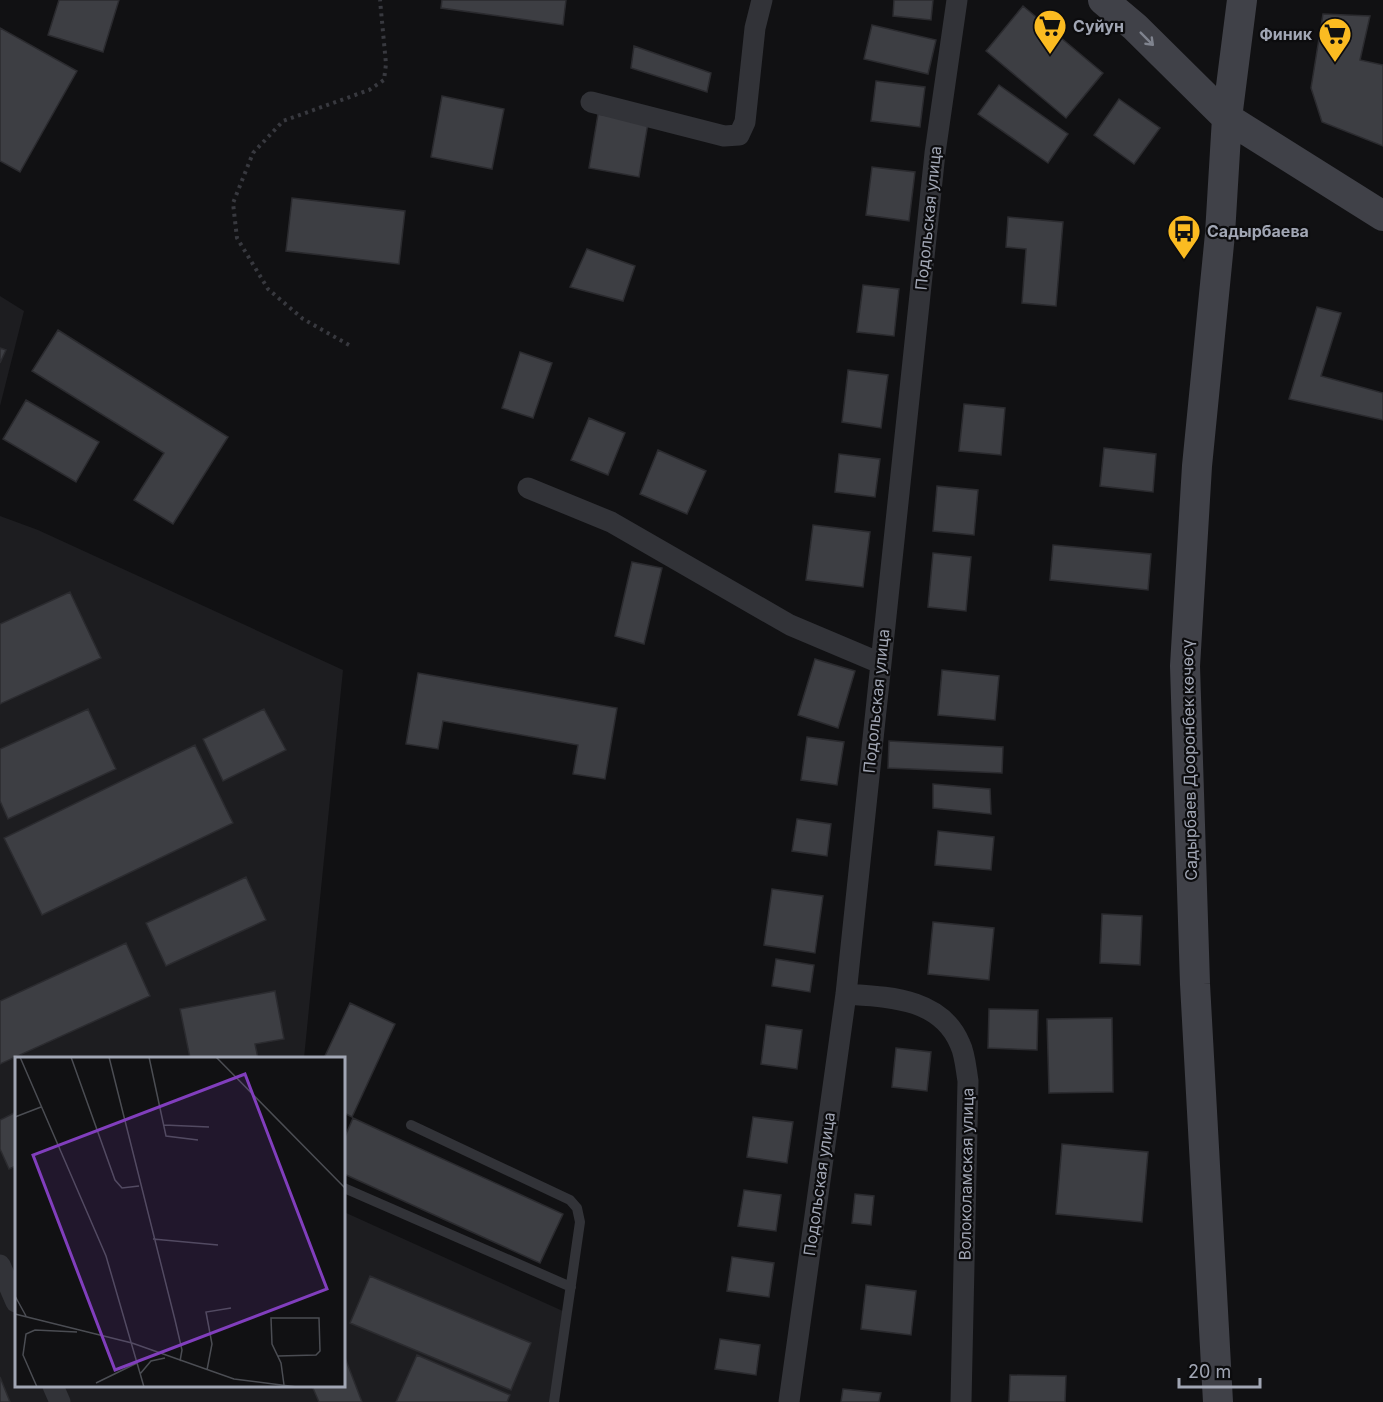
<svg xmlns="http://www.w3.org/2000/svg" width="1383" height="1402" viewBox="0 0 1383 1402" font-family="Inter,sans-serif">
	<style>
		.built { fill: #1d1d20 }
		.building { fill: #3d3e43; stroke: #2b2b2f; stroke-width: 1.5 }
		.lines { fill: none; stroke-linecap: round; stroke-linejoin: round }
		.path { stroke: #38393f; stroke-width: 4; stroke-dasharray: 3 4.5; stroke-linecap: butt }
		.lane { stroke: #323338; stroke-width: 10 }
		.street { stroke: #323338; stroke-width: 21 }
		.secondary { stroke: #404148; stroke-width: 30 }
		.oneway { stroke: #7f838e }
		.labels { text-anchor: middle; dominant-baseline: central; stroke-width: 4.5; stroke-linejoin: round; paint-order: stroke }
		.poi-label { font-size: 16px; font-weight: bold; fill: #a1a6b4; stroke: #0c0c0e; text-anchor: start }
		.street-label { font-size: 16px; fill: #a1a6b4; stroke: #0c0c0e }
		.inset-road { fill: none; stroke: #4b4d53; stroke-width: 1.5 }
		.view { fill: #813ebd; fill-opacity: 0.15; stroke: #813ebd; stroke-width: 3 }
		.inset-edge { fill: none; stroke: #a1a6b4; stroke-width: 3 }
	</style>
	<rect width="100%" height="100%" fill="#111113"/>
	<path class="built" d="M0,296L24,311L0,406Z
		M0,516L38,530L343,670L304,1058H16V1386H344V1212L565,1312L550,1402H0Z"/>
	<path class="building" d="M59,0H119L103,52L48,35Z
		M442,0H566L563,25L441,8Z
		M894,0H933L931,20L893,16Z
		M1023,6L1103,73L1066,118L986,51Z
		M1323,14L1370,16L1360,60L1383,65V146L1322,122L1311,88Z
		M872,25L936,40L928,74L864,59Z
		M0,28L77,71L20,172L0,161Z
		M634,46L711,73L707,92L631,68Z
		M876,81L925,87L920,127L871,121Z
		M999,85L1068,134L1048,163L978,114Z
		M442,96L504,109L492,169L431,157Z
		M1119,99L1160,128L1134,164L1094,135Z
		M598,114L648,123L639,177L589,168Z
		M872,167L915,172L909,221L866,215Z
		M292,198L405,211L399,264L286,251Z
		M1008,217L1063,222L1056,306L1022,303L1026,249L1006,247Z
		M587,249L635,266L623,301L570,287Z
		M863,285L899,289L894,336L857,332Z
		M1317,307L1341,313L1321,376L1383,393V420L1289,399Z
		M58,330L228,437L173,524L134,500L164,453L32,371Z
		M0,348L6,350L0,363Z
		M520,352L552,363L533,418L502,408Z
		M848,370L888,375L881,428L842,422Z
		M26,400L99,442L76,482L3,439Z
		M964,404L1005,408L1001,455L959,451Z
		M589,418L625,433L608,475L571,460Z
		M1104,448L1156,454L1153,492L1100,486Z
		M658,450L706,471L687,514L640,494Z
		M839,454L880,459L875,497L835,492Z
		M937,486L978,490L974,535L933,531Z
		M813,525L870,532L863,587L806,580Z
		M1053,545L1151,554L1148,590L1050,580Z
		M933,553L971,557L966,611L928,607Z
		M632,562L662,568L644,644L615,636Z
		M70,592L101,658L0,704V624Z
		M815,659L855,671L838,728L798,715Z
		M942,670L999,676L995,720L938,715Z
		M418,673L617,708L605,779L573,774L578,745L443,721L438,749L406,744Z
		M88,709L116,769L8,819L0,801V749Z
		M264,709L286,750L223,781L203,739Z
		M807,737L844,742L837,785L801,780Z
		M889,741L1003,747L1002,773L888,768Z
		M195,745L233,823L42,915L4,838Z
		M933,784L990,789L991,814L933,808Z
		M797,819L831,824L827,856L792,851Z
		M938,831L994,837L991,870L935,865Z
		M246,877L266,920L166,966L146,923Z
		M772,889L823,896L815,953L764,945Z
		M1102,914L1142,916L1140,965L1100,963Z
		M933,922L994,928L989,980L928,974Z
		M126,943L150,996L0,1064V1001Z
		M776,959L814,965L810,992L772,986Z
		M275,991L284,1039L255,1044L258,1058H190L180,1009Z
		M350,1003L395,1024L352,1117L344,1113V1058H324Z
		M989,1009L1038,1010L1037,1050L988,1048Z
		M1112,1018L1113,1092L1049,1093L1047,1019Z
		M766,1025L802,1030L797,1069L761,1064Z
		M896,1048L931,1052L927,1091L892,1087Z
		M16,1112V1166L9,1169L0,1149V1120Z
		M753,1117L793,1122L787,1163L747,1157Z
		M353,1118L563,1214L540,1263L344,1174V1139Z
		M1062,1144L1148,1152L1142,1222L1056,1214Z
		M744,1190L781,1195L776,1231L738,1226Z
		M855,1194L874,1196L871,1225L852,1223Z
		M732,1257L774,1263L769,1297L727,1291Z
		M370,1276L531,1343L511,1390L350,1323Z
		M866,1285L916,1291L911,1335L861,1329Z
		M720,1339L760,1345L756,1375L715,1369Z
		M344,1355L362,1402H319L312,1386H344Z
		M417,1355L510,1395L507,1402H396Z
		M1010,1375L1066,1376L1065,1402H1009Z
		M0,1377L10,1402H0Z
		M843,1389L881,1393L879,1402H841Z"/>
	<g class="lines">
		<path class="path" d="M349,345L303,319L268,289L237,238L233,203L253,153L283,121L369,90L384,80L386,64L380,0"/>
		<path class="lane" d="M411,1125L570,1200L577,1208L580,1222L554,1402
			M344,1188L571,1287"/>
		<path class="street" d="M591,102L724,136L739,135L745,122L755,28L762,0
			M528,488L611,522L790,625L880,663
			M846,994C889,997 941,998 960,1044C965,1054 966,1069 968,1081L961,1402
			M0,1265L16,1302
			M53,1386L60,1402
			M789,1402L846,994L935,153L957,0"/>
		<path class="secondary" d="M1103,0L1135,27L1227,118L1383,216
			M1218,1402L1195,984L1185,666L1197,466L1220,234L1227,118L1242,0"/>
	</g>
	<defs><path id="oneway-shaft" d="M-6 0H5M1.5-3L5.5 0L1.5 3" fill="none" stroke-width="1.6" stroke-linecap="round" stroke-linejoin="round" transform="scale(1.5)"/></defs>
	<use class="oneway" href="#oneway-shaft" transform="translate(1147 39) rotate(45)"/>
	<defs>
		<symbol id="supermarket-pin" viewBox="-11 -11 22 30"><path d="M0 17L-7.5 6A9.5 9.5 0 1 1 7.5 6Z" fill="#fbbb21" stroke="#0c0c0e"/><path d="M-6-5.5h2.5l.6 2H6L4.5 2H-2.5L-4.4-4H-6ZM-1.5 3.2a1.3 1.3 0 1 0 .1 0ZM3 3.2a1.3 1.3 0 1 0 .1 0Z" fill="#111"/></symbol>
		<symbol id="bus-pin" viewBox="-11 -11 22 30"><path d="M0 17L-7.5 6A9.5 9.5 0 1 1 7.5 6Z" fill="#fbbb21" stroke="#0c0c0e"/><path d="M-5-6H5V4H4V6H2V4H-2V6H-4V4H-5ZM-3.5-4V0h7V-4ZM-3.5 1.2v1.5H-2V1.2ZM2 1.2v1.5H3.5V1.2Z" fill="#111"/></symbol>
	</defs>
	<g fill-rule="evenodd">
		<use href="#supermarket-pin" x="1031" y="7" width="38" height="52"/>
		<use href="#supermarket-pin" x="1316" y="15" width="38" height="52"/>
		<use href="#bus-pin" x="1165" y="212" width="38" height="52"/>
	</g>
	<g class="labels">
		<g class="poi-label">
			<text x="1073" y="26">Суйун</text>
			<text x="1312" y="34" text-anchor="end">Финик</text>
			<text x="1207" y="231">Садырбаева</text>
		</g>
		<g class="street-label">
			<text transform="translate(928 218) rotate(-84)">Подольская улица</text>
			<text transform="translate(876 701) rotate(-84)">Подольская улица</text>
			<text transform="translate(1189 760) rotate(-91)">Садырбаев Дооронбек көчөсү</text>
			<text transform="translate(966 1174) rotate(-89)">Волоколамская улица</text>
			<text transform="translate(819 1184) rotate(-82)">Подольская улица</text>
		</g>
	</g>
	<g transform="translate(15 1057)">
		<rect width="330" height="330" fill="#111113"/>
		<path class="inset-road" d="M5,0L91,199L129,330M56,0L100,123L107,131L124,129M94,0L160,263L167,293L165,304M134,0L151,79L183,83M201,0L330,131M0,60L26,50M149,68L194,70M138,182L203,188M0,239L11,259M0,257L117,286M117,286L219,322L282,330M263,299L301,298L305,294L304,261H256L257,287L266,306L269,328M192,313L197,287L191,255L216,251M125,317L136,304L150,301M81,326L122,306M22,330L8,298L11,277L20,273L62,275"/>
		<path class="view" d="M230,17L312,232L100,313L18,98Z"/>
		<rect width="330" height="330" class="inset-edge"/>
	</g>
	<path d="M1179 1378v9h81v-9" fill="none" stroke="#a1a6b4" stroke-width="3"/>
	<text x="1188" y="1378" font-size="18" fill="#a1a6b4" stroke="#0c0c0e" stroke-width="4.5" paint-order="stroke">20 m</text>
</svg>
